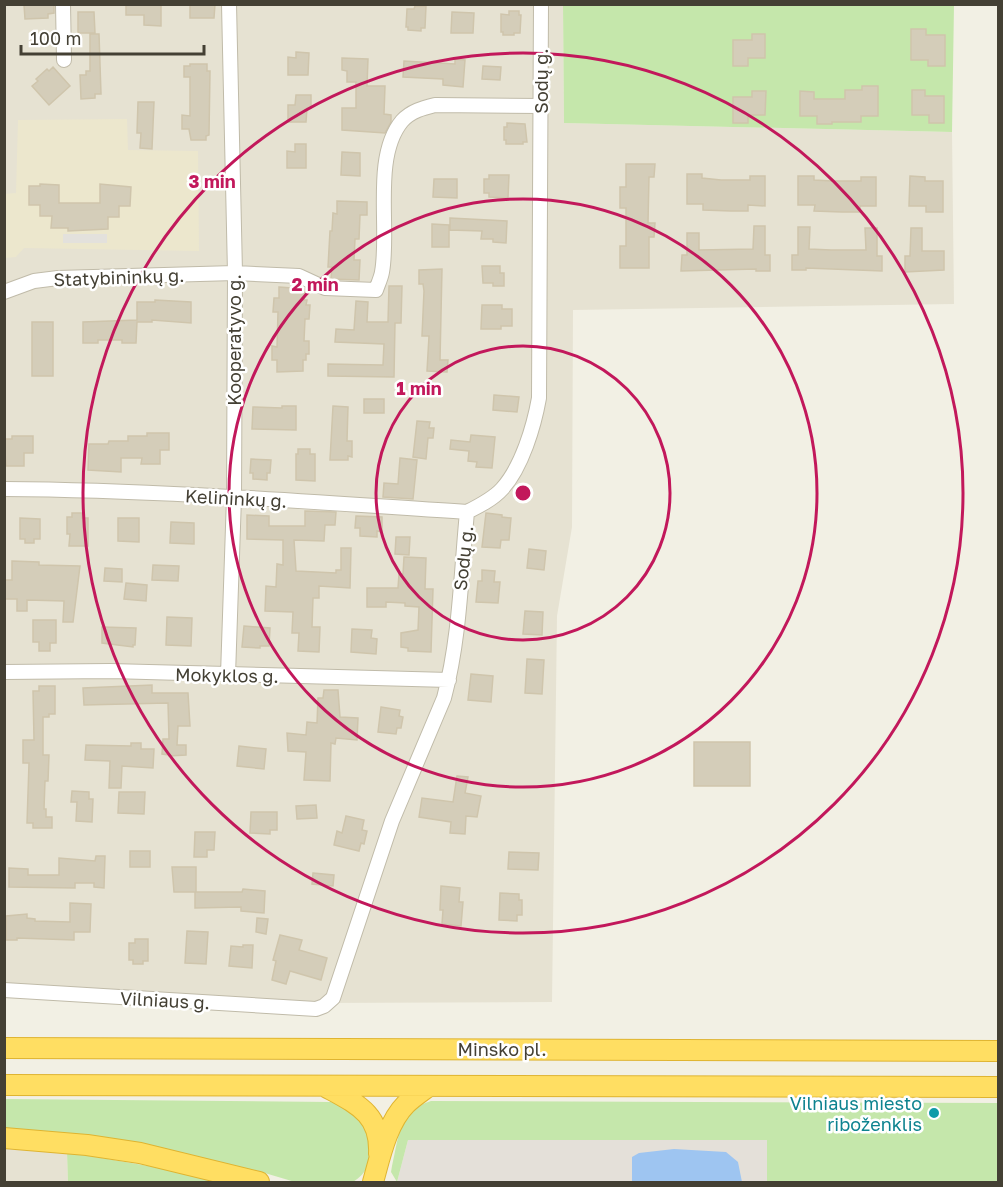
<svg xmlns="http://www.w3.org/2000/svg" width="1003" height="1187" viewBox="0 0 1003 1187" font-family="'Golos Text',sans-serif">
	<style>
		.residential { fill: #e6e2d2 }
		.industrial { fill: #e4e0d9 }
		.education { fill: #ece7cd }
		.green { fill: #c5e7ab }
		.parking { fill: #e3e1dc }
		.water { fill: #9ec5f1 }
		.building { fill: #d4cdb9; stroke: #cfc5ac; stroke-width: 1.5 }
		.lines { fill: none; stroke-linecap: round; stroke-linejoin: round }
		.minor-casing { stroke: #c0bba9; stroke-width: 16 }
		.highway-casing { stroke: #dfb431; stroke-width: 22 }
		.minor { stroke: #fff; stroke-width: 14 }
		.highway { stroke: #ffde62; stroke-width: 20 }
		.ring { fill: none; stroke: #c2185b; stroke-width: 3 }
		.culture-dot { fill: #0f9aa8; stroke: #fff; stroke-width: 2 }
		.labels { text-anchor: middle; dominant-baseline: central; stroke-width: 5; stroke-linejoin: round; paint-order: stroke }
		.street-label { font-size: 18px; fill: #444034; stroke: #fff }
		.culture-label { font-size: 18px; fill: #0d838f; stroke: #fff; text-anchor: end }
		.centre { fill: #c2185b; stroke: #fff; stroke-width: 3 }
		.ring-label { font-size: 18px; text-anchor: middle; font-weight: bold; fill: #c2185b; stroke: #fff; stroke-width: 5; stroke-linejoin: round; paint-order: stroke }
	</style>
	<rect width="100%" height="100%" fill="#f2f0e4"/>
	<path class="residential" d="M4,5H563L564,123L952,132L954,304L573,310L572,527L557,616L552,1002L314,1003L5,987Z
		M5,1149L67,1152L68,1182H5Z"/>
	<path class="industrial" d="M408,1140H768L767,1182H397Z"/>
	<path class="education" d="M127,119L128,150L198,151L199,251L24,248L16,257L5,258L4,194L16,193L18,120Z"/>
	<path class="green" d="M563,5H954L952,132L564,123Z
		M4,1099L331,1102C341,1105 354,1108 361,1116C378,1138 376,1168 353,1182H295L258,1171L144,1146L5,1130Z
		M431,1101L998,1103V1182H767V1140H408L397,1182L391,1172L392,1166C399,1137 398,1111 431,1101Z
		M67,1152L201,1175L210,1179L212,1182H68Z"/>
	<path class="parking" d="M63,234H107V243H63Z"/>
	<path class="water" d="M674,1149L726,1152L738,1162L742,1182H632V1157L639,1153Z"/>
	<path class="building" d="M54,4V13L48,14V18L25,19L24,5Z
		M126,4H161V26L144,25V15H126Z
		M190,4H215L214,18H190Z
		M415,6H426L425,28H421V31L408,30V27H406L407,9H414Z
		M509,11H519V15H521L520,33H514V35H503V32H501V14L509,15Z
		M78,12H94L95,33H78Z
		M452,12L474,13L473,33H451Z
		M911,29H926V35H945V66H928V60H911Z
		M90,34H99L101,94H95V98L81,99L80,75H86V71H90Z
		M752,34H765V58H748V66H733V40H752Z
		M296,52L309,53L308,75H288V57L296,58Z
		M342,58L368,59L367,86H385L384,114L391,115V122L385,133L342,130V108H356V82H347V71L342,70Z
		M455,59L465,60L463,87L443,85V79L403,77L404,61L455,64Z
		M190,64H207V71H210L209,135L206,136V140H191L189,129H182V115L190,116V77H184V66H190Z
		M483,66L501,67L500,80L482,79Z
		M53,67L70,86L49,105L32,86L38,81L36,79L47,69L49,71Z
		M862,86H878V116H861V122H832V124H817V116H800V91L814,92V99H845V90H862Z
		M912,90H925V96H944V123H929V115H912Z
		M752,91H766L765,115H748V123H733V97H752Z
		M296,95H311V108H307L306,122H288V105H295Z
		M138,102H154L152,149L140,148L141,133H137Z
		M507,123L525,124L527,142H523V144H506V140H504V127H507Z
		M295,144H306V168H287V151L295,152Z
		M342,152L360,153V176L341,175Z
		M626,164H655L654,177H649L648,223H655L654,237H649V268H620V246H626V208H620V187H626Z
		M687,174H702V178L721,180H750V176H765V206L748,205V211H731L703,210V204H687Z
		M489,175H509L508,198L489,197V193H484V179H489Z
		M798,176H814V180L832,181H861V177H876V206H860V212H842L814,211L815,205H798Z
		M910,176L925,177V181H943V212H926V206H909Z
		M434,179H457V198L433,197Z
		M40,184L59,185V203H100V184L131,187L130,206H119V217H108V229L68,231V228H51L52,216H40V205H29V186H40Z
		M337,201L367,202V215H360L359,239H355L354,260H360L359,280L331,279L332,267H328L330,231H332L333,213L337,214Z
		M450,218L507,221L506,243L493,242V239H481L482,231L450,230Z
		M432,224L449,225V247H432Z
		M754,226H765V255H770V271H756V269L681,271L682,255H687V233H699V250L753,249Z
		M798,227H810L809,249L831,250H866L865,228H877V256H882V271L806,268V270H792V255H798Z
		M911,228H922V251H944V270L905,272V256H910Z
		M482,266H500V273H504V286H493V283H483Z
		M442,269L440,360H448L447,372L427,371L429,336H422L424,291L423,284H419V270Z
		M389,286H402L401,323H395L394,377L328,376V364L383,365L384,344L335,342L336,329L354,330L356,301L368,302L367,322H388Z
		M279,287L305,289L304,300H307L306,305H310L309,319H305L304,341H309V354H306V360H303V371L277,372V360H272V346L277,347L278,312H273L274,298H279Z
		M155,300L191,302V323L152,320V322H137L136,343H122V340H98V343H83V322L137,320V302H155Z
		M482,305H502V309H512V326H501V329H481Z
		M32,322H53V376H32Z
		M494,395L519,397L517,412L493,410Z
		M364,399H384V413H364Z
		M282,406H296V430L252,429L253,407L282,408Z
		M333,406L348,407L347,441H352V457L348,456V460H330Z
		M417,421L430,422L429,428H434L433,438H428L426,459L413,457Z
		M147,433H169V450H160V464H141L142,458H121V472L88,470L89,444H108L109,441H128V436H147Z
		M471,435L495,437L492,468L476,467L477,462L468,461L469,451L450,449L451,440L470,442Z
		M12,436H33V453H24V466H6L4,439H12Z
		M298,449H310V454H315V481L296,480V454H298Z
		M400,458L417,460L413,499L383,497L384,483L398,484Z
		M251,459L271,460L270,473H267V480L253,479V473H250Z
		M305,511L336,512L335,525H325L324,541L294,540L296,571L336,573V570H341V548H351L350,588L319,586V598H313L312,627H320L319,652L298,651L299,633H292L293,612L265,611L266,586L276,587L277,564L283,565V540L247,539V515L269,516V526H305Z
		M72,513H82V518H88V546H69L70,534H67V517H72Z
		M486,513L502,515V517L511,518L509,540H501L500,548L482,547Z
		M356,516L382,517V532L377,531V537L360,536V528H355Z
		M20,518L40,519V539H34V543H25V539H20Z
		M118,518H139V542L118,541Z
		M171,522L194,523V544L170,543Z
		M396,537H410L409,555L395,554Z
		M529,549L546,551L544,570L527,568Z
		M404,557L426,558L425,589H433L431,652L408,651V648L401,647V633L418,630L419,607L405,606V603L386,602V607H367V588H398L399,574H403Z
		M12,561L39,562V565L80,566L73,622H63L64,601L27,600V611H17V599H4V580H12Z
		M153,565L179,566L178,581L152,580Z
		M105,568L122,569V582L104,581Z
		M482,570L495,571L494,582H500L498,603L476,602L478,581H482Z
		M126,583L147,585L146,601L124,599Z
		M525,611L543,612L542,635L523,634Z
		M167,617L192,618L191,646L166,645Z
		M33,620H56V643H50V651H39V642H33Z
		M244,626L270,628L269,646H260V648L242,647Z
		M102,627L136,628L135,645H133V647L102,643Z
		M352,629L372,630L371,638L377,639L376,654L351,652Z
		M527,659L544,660L542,694L525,693Z
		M471,674L493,676L491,702L468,700Z
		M152,685V693H188L190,726H178L177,745H186V755L169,756V755L162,754L163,739H169L168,703L84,705L83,688Z
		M39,686H55V714H49V717H43V755H49L48,781H45L44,809H46V817H52V828H33V823H27L29,763H23V740H34L33,691H39Z
		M324,690H338L340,717L358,718L357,740L336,738L335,744L331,743L330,781L304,780L306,752L288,751L287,733L306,735L307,722L317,723L318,698H323Z
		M381,707L400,710L399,716L403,717L401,728H397L396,734L378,732Z
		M694,742H750V786H694Z
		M131,743H141V749H154L153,768L122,766L121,788H109L110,761L85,760L86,745L131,746Z
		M239,746L266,749L264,769L237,766Z
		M457,776L468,777L465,793L481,796L477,817L466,816L465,834L450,833L451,822L419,817L422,798L453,802Z
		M72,791L89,792V799H93L92,822L76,821L77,802H71Z
		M119,792H145L144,814L118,813Z
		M316,805L317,818L297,819L296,806Z
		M251,812H277V830H270V834L250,833Z
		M346,816L364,820L362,830L367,831L364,844L361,843L359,851L334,845L337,831L342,833Z
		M195,832H215L214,850H207V857H194Z
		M130,851H150V867H130Z
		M509,852L539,853L538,870L508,869Z
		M96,856H105L104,888L94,887V883H75V888L9,887V868L28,869V875H59V858L95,861Z
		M172,867H196V892H174Z
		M313,873L334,875L333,886L312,884Z
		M441,886L460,888L459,902H463L461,926L442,924L443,910H440Z
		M243,889L265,891L264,913L241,911V907L195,908V892H242Z
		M500,893L519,894V900H522V915H517V921L499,920Z
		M70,903L91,904L90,932H74V940L17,938V940H6V916L27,914V918L35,919V921L70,922Z
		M257,918L268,919L266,934L256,932Z
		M187,931L208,932L206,964L185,963Z
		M280,935L302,940L299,950L327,958L321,980L290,971L286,984L272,980L276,961L273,960Z
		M135,939H148V961H143V964H133V960H129V943H135Z
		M243,945H253L252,968L229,966L231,946L243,947Z"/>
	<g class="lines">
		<defs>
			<path id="minor" d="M63,4L64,60
				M4,292L34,281L58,278L235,273L299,276L325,288L376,290C378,284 381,278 382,272C390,229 372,157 402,121C411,111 423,108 435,105L542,106
				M4,489C159,490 313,502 467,512
				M4,672L110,671L449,680
				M228,675L234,497L235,273L229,4
				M4,990L316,1009L324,1006L333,998L392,821L444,698C460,638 461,574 467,512C479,506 493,499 502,489C522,467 534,426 539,398L541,4"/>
			<path id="highway" d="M4,1048L998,1051
				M4,1085L998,1087
				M326,1087C357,1104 381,1114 379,1154
				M4,1138L87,1145L140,1153L259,1182
				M373,1182C380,1157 387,1123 406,1104C413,1097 421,1092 429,1086"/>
		</defs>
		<use href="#minor" class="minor-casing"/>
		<use href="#highway" class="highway-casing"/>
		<use href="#minor" class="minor"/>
		<use href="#highway" class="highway"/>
	</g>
	<g class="ring">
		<circle cx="523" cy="493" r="147"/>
		<circle cx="523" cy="493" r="294"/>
		<circle cx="523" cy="493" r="440"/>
	</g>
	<circle class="culture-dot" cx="934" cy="1113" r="6"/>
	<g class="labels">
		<g class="street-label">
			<text transform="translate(541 81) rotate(-90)">Sodų g.</text>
			<text transform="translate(119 277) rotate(-2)">Statybininkų g.</text>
			<text transform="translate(234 340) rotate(-90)">Kooperatyvo g.</text>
			<text transform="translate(236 498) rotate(3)">Kelininkų g.</text>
			<text transform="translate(463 558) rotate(-84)">Sodų g.</text>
			<text transform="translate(227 675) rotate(1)">Mokyklos g.</text>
			<text transform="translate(165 1000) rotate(3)">Vilniaus g.</text>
			<text x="502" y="1049">Minsko pl.</text>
		</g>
		<g class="culture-label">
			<text x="922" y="1103">Vilniaus miesto<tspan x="922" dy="21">riboženklis</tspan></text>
		</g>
	</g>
	<circle cx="523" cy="493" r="9" class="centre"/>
	<g class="ring-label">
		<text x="212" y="188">3 min</text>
		<text x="315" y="291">2 min</text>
		<text x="419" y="395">1 min</text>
	</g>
	<rect width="1003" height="1187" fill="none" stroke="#444034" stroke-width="12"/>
	<path d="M21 45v9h183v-9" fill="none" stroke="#444034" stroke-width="3"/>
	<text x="30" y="45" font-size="18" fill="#444034" stroke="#ffffff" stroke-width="4.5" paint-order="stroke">100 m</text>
</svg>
